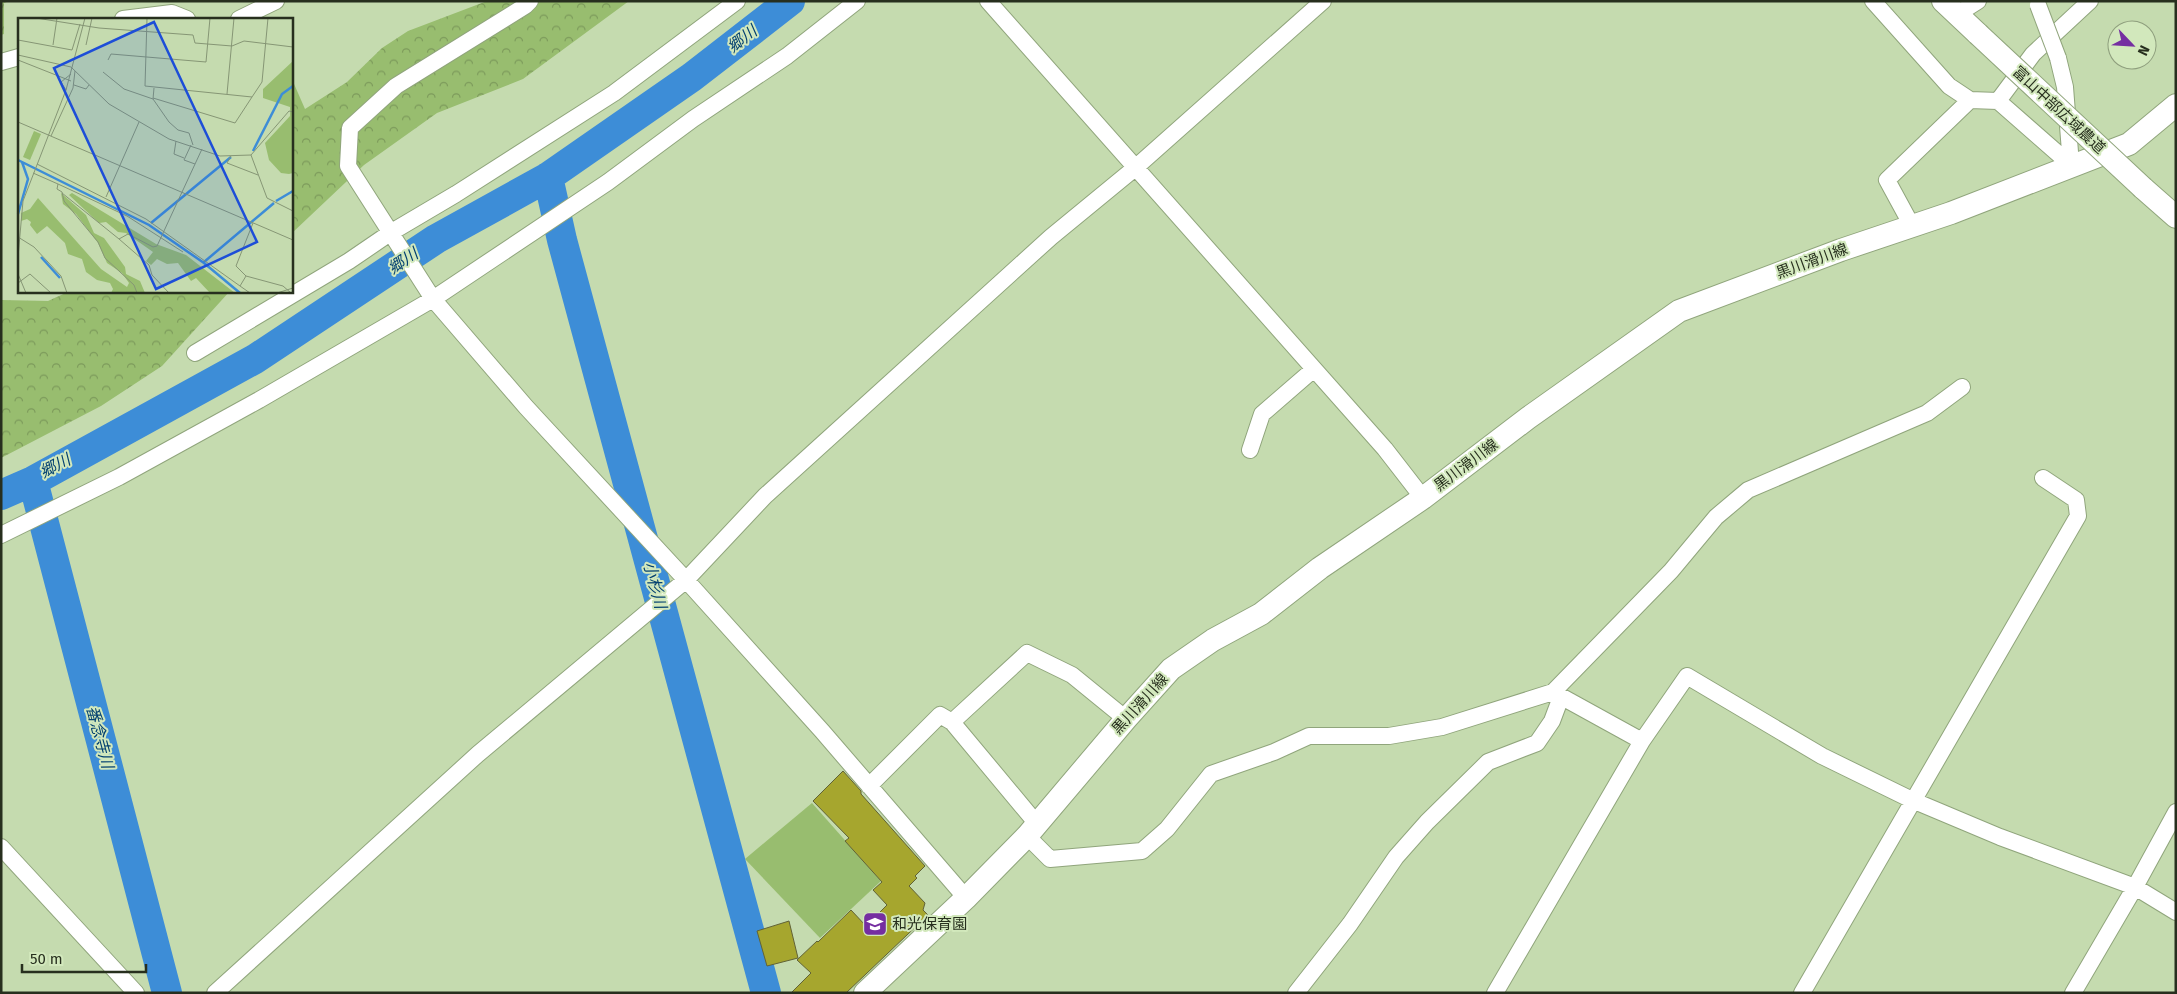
<svg xmlns="http://www.w3.org/2000/svg" width="2177" height="994" viewBox="0 0 2177 994" font-family="'Fira Sans','Noto Sans JP',sans-serif">
	<style>
		.green { fill: #98bd6f }
		.forest { fill: url(#forest-crowns) }
		.lines { fill: none; stroke-linecap: round; stroke-linejoin: round }
		.river { stroke: #3d8dd7; stroke-width: 30 }
		.building { fill: #a6a62e; stroke: #616236 }
		.street-casing { stroke: #90a57c; stroke-width: 18 }
		.secondary-casing { stroke: #90a57c; stroke-width: 24 }
		.street { stroke: #fff; stroke-width: 16 }
		.secondary { stroke: #fff; stroke-width: 22 }
		.street-bridge-casing { stroke: #90a57c; stroke-width: 18; stroke-linecap: butt }
		.secondary-bridge-casing { stroke: #90a57c; stroke-width: 24; stroke-linecap: butt }
		.street-bridge { stroke: #fff; stroke-width: 16 }
		.secondary-bridge { stroke: #fff; stroke-width: 22 }
		.labels { text-anchor: middle; dominant-baseline: central; stroke-width: 4; stroke-linejoin: round; paint-order: stroke }
		.street-label { font-size: 15px; fill: #272f1e; stroke: #d2e8bc }
		.poi-label { font-size: 15px; fill: #272f1e; stroke: #d2e8bc; text-anchor: start }
		.water-label { font-size: 16px; font-style: italic; fill: #034070; stroke: #d2e8bc }
		.inset-river { fill: none; stroke: #3d8dd7; stroke-width: 2.5 }
		.inset-road { fill: none; stroke: #869675; stroke-width: 1 }
		.view { fill: #1d4ed8; fill-opacity: 0.15; stroke: #1d4ed8; stroke-width: 2.5 }
		.inset-edge { fill: none; stroke: #272f1e; stroke-width: 2.5 }
	</style>
	<defs>
		<pattern id="forest-crowns" width="20" height="18" patternUnits="userSpaceOnUse" patternTransform="scale(1.25)"><rect width="20" height="18" fill="#98bd6f"/><path d="M2 6a3 3 0 1 1 6 0M12 15a3 3 0 1 1 6 0" fill="none" stroke="#7c9a5b"/></pattern>
	</defs>
	<rect width="100%" height="100%" fill="#c5dbaf"/>
	<path class="green" d="M812,803L881,881L820,938L745,859Z"/>
	<path class="forest" d="M1,1H10L4,3V34L1,35Z
		M487,1H629L523,79L437,113L364,165L291,234V77L305,109L347,82L382,48L408,31Z
		M70,291H230L162,366L101,406L1,458V300L48,301Z"/>
	<g class="lines">
		<path class="river" d="M548,177L562,240L766,993
			M33,481L167,993
			M1,495L33,481L255,359L436,239L548,177L692,77L790,1"/>
	</g>
	<path class="building" d="M843,771L861,791V794L925,866L915,876L917,878L909,886L925,903L923,910L928,915L846,993H791L811,973L797,960L817,941L818,942L851,910L866,926L887,905L873,890L882,882L845,841L849,838L813,801Z
		M789,921L798,958L767,966L757,931Z"/>
	<g class="lines">
		<defs>
			<path id="street" d="M530,1L525,6L396,86L350,128L348,166L433,299L526,407L686,580L822,731L966,898
				M988,1L1385,449L1423,498
				M1873,1L1949,86L1970,100L1998,101L2071,165
				M1956,15L1978,1
				M123,19L172,13L187,19
				M239,19L276,1
				M2058,58L2065,87L2071,165
				M1,62L19,57
				M1998,101L2033,54L2090,1
				M1912,226L1887,180L1970,100
				M195,353L349,261L390,233L456,194L614,93L737,1
				M1250,450L1262,414L1314,369
				M1,535L119,477L259,400L433,299L608,182L693,119L787,56L857,1
				M1553,692L1671,571L1716,517L1748,490L1927,413L1962,387
				M952,722L1027,653L1072,675L1126,719
				M869,786L940,715L952,722L1037,824
				M1027,836L1050,859L1142,851L1167,829L1211,774L1274,752L1309,736H1389L1442,727L1553,692L1642,741
				M1,847L136,993
				M215,993L478,754L686,580L765,496L1051,237L1135,168L1323,1
				M1296,993L1350,924L1396,857L1427,822L1488,762L1537,743L1552,721L1561,697
				M1495,993L1642,741L1687,676L1822,756L1912,800L2000,837L2135,887L2176,912
				M1802,993L2078,516L2076,500L2043,478
				M2073,993L2135,887L2176,812"/>
			<path id="secondary" d="M1943,1L1978,34
				M2143,188L2176,217
				M865,993L966,898L1027,836L1126,719L1171,669L1213,640L1261,614L1320,568L1423,498L1528,418L1679,311L1841,250L1951,213L2129,144L2176,105"/>
		</defs>
		<use href="#street" class="street-casing"/>
		<use href="#secondary" class="secondary-casing"/>
		<use href="#street" class="street"/>
		<use href="#secondary" class="secondary"/>
		<defs>
			<path id="street-bridge" d="M2038,5L2058,58"/>
			<path id="secondary-bridge" d="M1978,34L2143,188"/>
		</defs>
		<use href="#street-bridge" class="street-bridge-casing"/>
		<use href="#secondary-bridge" class="secondary-bridge-casing"/>
		<use href="#street-bridge" class="street-bridge"/>
		<use href="#secondary-bridge" class="secondary-bridge"/>
	</g>
	<defs>
		<symbol id="school-square" viewBox="-11 -11 22 22"><rect x="-9" y="-9" width="18" height="18" rx="4" fill="#752ea1" stroke="#d2e8bc"/><path d="M0-5L7-2L0 1L-7-2ZM-4 1L0 2.5L4 1V4Q0 6-4 4Z" fill="#fff"/></symbol>
	</defs>
	<g fill-rule="evenodd">
		<use href="#school-square" x="861" y="910" width="28" height="28"/>
	</g>
	<g class="labels">
		<g class="street-label">
			<text transform="translate(2059 110) rotate(43)">富山中部広域農道</text>
			<text transform="translate(1812 261) rotate(-20)">黒川滑川線</text>
			<text transform="translate(1466 465) rotate(-37)">黒川滑川線</text>
			<text transform="translate(1140 704) rotate(-48)">黒川滑川線</text>
		</g>
		<g class="poi-label">
			<text x="892" y="924">和光保育園</text>
		</g>
		<g class="water-label">
			<text transform="translate(742 39) rotate(-38)">郷川</text>
			<text transform="translate(403 261) rotate(-34)">郷川</text>
			<text transform="translate(55 466) rotate(-28)">郷川</text>
			<text transform="translate(655 585) rotate(75)">小杉川</text>
			<text transform="translate(100 737) rotate(75)">番念寺川</text>
		</g>
	</g>
	<g transform="translate(18 18)">
		<rect width="275" height="275" fill="#c5dbaf"/>
		<path d="M16,113L23,116L12,142L5,139Z" fill="#98bd6f"/>
		<path d="M275,43V155L271,156L263,155L251,142L247,125L272,98V89L245,80V71ZM43,175L68,197L76,215L86,220L107,249L108,256L122,263L127,275H93L95,271L92,265L79,262L68,254L64,241L50,236L47,225L29,208L19,216L12,207L13,204L9,201L3,203V195L12,191L20,180L83,251L109,269L111,265L104,255L89,245L80,225L58,196L45,186ZM54,175L138,226L168,237L217,275H192L178,260L173,263L160,245L149,246L139,241L133,247L128,243L135,234L108,215L100,214L88,204L81,205L51,177Z" fill="#98bd6f"/>
		<path class="inset-river" d="M235,133L264,76L275,68M0,142L131,207L186,245L222,275M258,183L275,173M0,196L10,161L4,144M133,205L213,139M23,239L42,260M186,244L256,185"/>
		<path class="inset-road" d="M18,0L81,10L175,17L177,25L214,28L226,23L275,29M129,0L127,68L234,79L244,64L250,0M0,22L54,32L62,6M35,27L39,0M68,27L74,0M0,37L53,49L91,86L151,121L202,138L233,137L249,180L275,193M0,42L53,63M90,42L93,36L188,44L192,0M85,54L106,71L135,81M56,67L68,71L71,67M136,70L135,81L151,104L160,112L171,115L175,127M48,72L43,64L53,56M209,76L216,0M135,80L217,105L234,79M0,104L275,222M33,118L55,70L57,53M158,123L156,136L166,140M173,127L166,142L177,146M233,137L271,93L275,94M213,138L209,145L240,157M19,146L128,201L222,268M15,155L40,166L39,171L44,174L46,183L80,224L87,240L116,267L119,275M40,166L109,198L165,234M44,175L101,221M88,179L121,104M235,205L218,248L228,258L265,268L273,275M0,219L16,229L43,258L49,275M0,239L5,183L48,72L67,0M0,256L8,275M228,258L222,268L232,275M0,265L12,256L33,275M151,275L134,257L131,247L101,221L110,216L135,229L139,228L184,131M259,275L275,270"/>
		<path class="view" d="M136,4L239,224L138,271L36,50Z"/>
		<rect width="275" height="275" class="inset-edge"/>
	</g>
	<rect width="2177" height="994" fill="none" stroke="#272f1e" stroke-width="5"/>
	<g transform="translate(2132 45) rotate(115)"><circle r="24" fill="#d2e8bc" stroke="#8e9e7d"/>
	<path d="M0-4L9 19L0 12L-9 19Z" fill="#752ea1"/>
	<text y="-8" font-size="14" font-weight="bold" text-anchor="middle" fill="#272f1e">N</text>
	</g>
	<path d="M22 964v8h124v-8" fill="none" stroke="#272f1e" stroke-width="2.5"/>
	<text x="30" y="964" font-size="15" fill="#272f1e" stroke="#d2e8bc" stroke-width="4" paint-order="stroke">50 m</text>
</svg>
